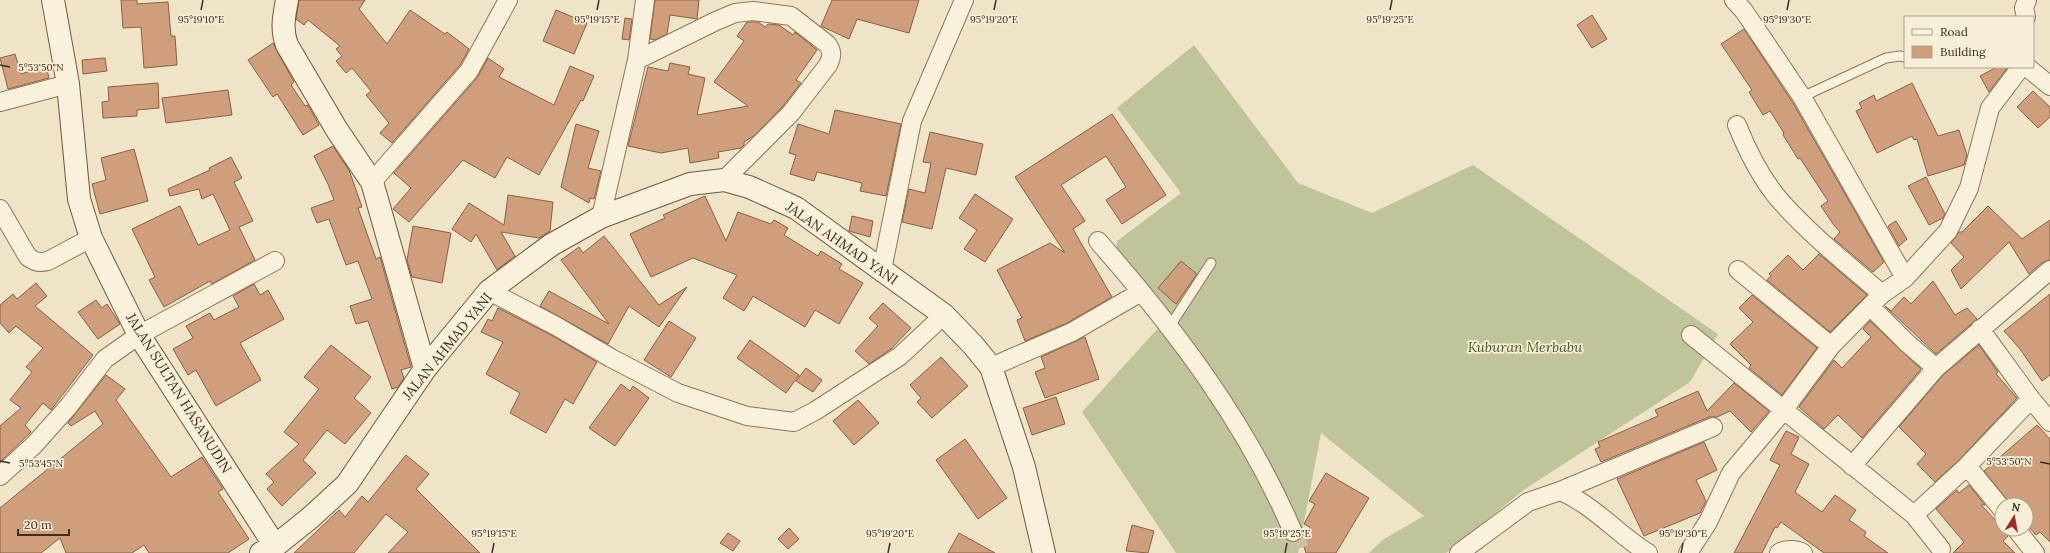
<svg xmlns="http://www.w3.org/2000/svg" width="2050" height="553" viewBox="0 0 2050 553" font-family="Lora,serif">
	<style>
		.cemetery { fill: #bfc49a }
		.building { fill: #cf9f7d; stroke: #8d5f41 }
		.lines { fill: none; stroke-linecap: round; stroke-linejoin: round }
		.street-tunnel { stroke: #ccc0a6; stroke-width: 18; stroke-dasharray: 18 9; stroke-linecap: butt }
		.lane-casing { stroke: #8d765c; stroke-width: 11 }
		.street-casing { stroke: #8d765c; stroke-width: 20 }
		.secondary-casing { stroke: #6f573f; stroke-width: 24 }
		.lane { stroke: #faf1dc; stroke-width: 9 }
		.street { stroke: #faf1dc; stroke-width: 18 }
		.secondary { stroke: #faf1dc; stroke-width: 22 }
		.ticks { fill: none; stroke: #3d2e20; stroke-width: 1.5 }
		.labels { text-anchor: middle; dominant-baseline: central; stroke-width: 3.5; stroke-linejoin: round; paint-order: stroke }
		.street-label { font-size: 14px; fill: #3d2e20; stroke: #f7eed8 }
		.park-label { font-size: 14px; font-style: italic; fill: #4d5a26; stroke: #f7eed8 }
		.ticks-label { font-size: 10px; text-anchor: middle; fill: #3d2e20; stroke: #f7eed8; stroke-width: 3.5; stroke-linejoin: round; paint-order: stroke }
	</style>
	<rect width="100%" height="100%" fill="#f0e4c8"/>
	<path class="cemetery" d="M1194,45L1298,183L1372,213L1473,165L1718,334L1690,382L1525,489L1446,553H1369L1384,539L1424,516L1321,433L1298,553H1176L1082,412L1171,314L1115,252L1117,241L1181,193L1117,108Z"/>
	<path class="building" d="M121,0H137V4L168,2L171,36H175L177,65L144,68L141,27L123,28Z
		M299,0H365L359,9L387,44L410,10L445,34L447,32L469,49L460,65L392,143L380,133L389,123L366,95L371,91L352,68L346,73L336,61L342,56L336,49L340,46L308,20L304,25L296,19Z
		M655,0H699L697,19L670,15L667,34L655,40L650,39Z
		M832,0H919L909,33L857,19L849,39L821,26Z
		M556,10L587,23L574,54L543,41Z
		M1592,15L1607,39L1592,48L1577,25Z
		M625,18L632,19L629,40L622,39Z
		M747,22H758L765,27L768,24L779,25L793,35L795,32L817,50L796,80L801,83L783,106L755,135L744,142V145L741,148L718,152L719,158L690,163L688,148L661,153L628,146L648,67L668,71L670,63L690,67L688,74L705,78L697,115L748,106L714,82L744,41L737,36Z
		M1744,29L1793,103L1884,262L1873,272L1834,239L1840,232L1833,224L1821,206L1828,201L1800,158L1798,159L1783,135L1784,133L1770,111L1763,115L1749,92L1752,90L1721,44Z
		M273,43L294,82L291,85L305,106L308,105L319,125L303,135L277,94L273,97L248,60Z
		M15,54L21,74L46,66L49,78L8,89L0,58Z
		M105,58L107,71L83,74L82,60Z
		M488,58L504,69L499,77L554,105L570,66L594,76L583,101L581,100L539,175L507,157L495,178L463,160L409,222L393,209L411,188L394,173L477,78Z
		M1997,67H2008L1989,92L1980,76Z
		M158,83L159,108L137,110V116L103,118L102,102L109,101L108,87Z
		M1912,83L1938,136L1959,130L1967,155L1964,165L1928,176L1917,139L1914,140L1912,136L1877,153L1856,111L1862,108L1859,103L1874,95L1876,101Z
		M228,90L232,115L166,123L162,98Z
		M2033,91L2050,107V117L2038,128L2017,107Z
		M835,110L901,124L886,196L860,191L862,183L817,172L814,181L790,174L796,155L789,153L798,124L829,134Z
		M1112,114L1166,195L1122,224L1106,200L1126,187L1106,156L1061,185L1085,221L1073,229L1112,297L1067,323L1025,341L1017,320L1022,318L997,270L1050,243L1065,253L1015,177Z
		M576,124L599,131L588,168L601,171L594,199L590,198L589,203L561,187Z
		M930,132L983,144L976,175L946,168L932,229L902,222L909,189L925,193L931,163L923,162Z
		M333,146L349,170L362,207L358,208L376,259L380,257L411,367L401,370L404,378L398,387L392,389L368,321L356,324L350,306L372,299L358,261L346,265L329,219L317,223L311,208L334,200L328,184L314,156Z
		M134,149L148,201L100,214L92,184L106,180L101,158Z
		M231,157L242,178L234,182L253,221L239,227L255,260L212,284L210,281L164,307L149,280L155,277L132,229L180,206L198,245L230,230L213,194L202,199L199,189L170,196L168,189L210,170L209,168Z
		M1926,177L1945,214L1943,218L1929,225L1908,186Z
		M975,194L1013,219L985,262L964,249L977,230L959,218Z
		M508,195L553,202L550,231L539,238L501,232L515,256L497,270L476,234L471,242L452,229L469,203L504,225Z
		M705,196L726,241L738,212L771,224L774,220L788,228L784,235L818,256L821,251L842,264L839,269L863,283L839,324L815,310L805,327L753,296L744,311L723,298L737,275L693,258L651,277L630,234L665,218L663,215Z
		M1988,206L2022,239L2050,220V260L2043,262L2029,274L2009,242L1961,289L1951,270L1964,257L1951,243L1959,232H1962Z
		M852,216L873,221L870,237L849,231Z
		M1896,221L1907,239L1899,246L1888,226Z
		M413,226L451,233L442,283L412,277L407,260Z
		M604,236L659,305L687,287L659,327L629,306L608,344L540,306L549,291L609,324L561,260L579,247L583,253Z
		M1819,254L1867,295L1830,332L1767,280L1771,276L1769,274L1788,255L1803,270Z
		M1181,261L1197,274L1176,304L1158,288Z
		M1933,281L1955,315L1967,308L1977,319L1936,354L1885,306L1891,311L1904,297L1911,304Z
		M36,283L47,296L35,306L93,355L51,410L43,403L25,425L31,432L0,462V426L21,408L10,400L32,372L26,367L43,348L16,326L9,333L0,323V305L13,294L17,299Z
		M254,284L260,295L268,290L284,319L240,343L261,380L216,406L196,370L188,375L173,349L193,338L186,326L210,313L214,320L239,307L233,296Z
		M2050,294V375L2042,381L2020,349L2004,331Z
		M1752,295L1817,348L1782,395L1749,368L1751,365L1730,344L1753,322L1739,308Z
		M96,300L102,308L107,304L120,324L98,339L78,312Z
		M883,303L911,328L891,349L869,364L855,351L878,326L869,318Z
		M498,308L551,335L597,362L573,404L565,399L546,433L510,413L520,393L486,374L503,342L481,332L488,319L492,321Z
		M669,321L696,338L671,377L644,360Z
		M1870,321L1921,369L1862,438L1838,415L1824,429L1799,407L1834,360L1842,368L1871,337L1863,329Z
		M1085,337L1099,379L1045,398L1035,372L1045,368L1041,357Z
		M750,340L799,375L786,393L737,358Z
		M331,345L371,377L354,398L371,413L345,444L327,430L303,460L316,473L282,506L267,489L274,482L266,474L299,444L284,432L319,389L304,377Z
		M1979,345L1998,372L1996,374L2017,398L1960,459L1935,482L1917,464L1926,454L1899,427L1943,375Z
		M941,357L968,386L932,418L917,402L921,398L910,385Z
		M806,368L822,380L813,392L796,381Z
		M106,375L125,389L116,400L171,477L202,457L223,489L218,492L249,539L228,553H149L144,545L132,553H66L60,538L41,553H0V508L103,424L95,411L71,426L68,423Z
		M1734,383L1769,411L1751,432L1730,411L1717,417H1709L1601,462L1595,449L1600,447L1598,442L1658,416L1655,410L1698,391L1707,411Z
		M621,384L630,391L633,386L649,398L615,446L589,428Z
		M1056,397L1065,424L1032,435L1023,408Z
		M858,400L879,423L854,445L833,421Z
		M2037,425L2050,439V542L2040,532L2036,535L2026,524V505H2011L1984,471Z
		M1786,431L1799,437L1791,454L1809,464L1795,492L1822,512L1835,495L1856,510L1849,520L1866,532L1864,536L1888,553H1824L1781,522L1777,528L1775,527L1762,553H1734L1780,465L1770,460Z
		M965,439L1007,498L978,519L936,460Z
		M1704,442L1717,470L1696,480L1706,501L1700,513L1644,536L1617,479Z
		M406,455L429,474L416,489L480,553H388L408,532L386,514L354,553H294L339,510L345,517L362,496L368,502Z
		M1326,473L1369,498L1336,553H1306L1302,541L1310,527L1304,524L1315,504L1309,501Z
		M1969,485L1985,505H1981L2002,527V529L2006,530L2008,536L2003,541L2015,553H1953L1964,542L1936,509L1957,490L1959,493Z
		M1132,525L1154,531L1148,553L1126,551Z
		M789,528L799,539L788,549L778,539Z
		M728,533L740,541L733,551L720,543Z
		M959,533L995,553H948Z"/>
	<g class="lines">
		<path class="street-tunnel" d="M1293,532L1302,553"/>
		<defs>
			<path id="lane" d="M1802,97L1886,58L1900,56L1905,57
				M1170,326L1211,263"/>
			<path id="street" d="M1734,0L1744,11L1802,97L1905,278
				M2026,17L2024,8L2027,0
				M637,60L716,21L735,13L753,11L791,16L827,44C833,52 832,56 828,65L791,113L724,180
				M2027,67L2050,86
				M0,102L68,84
				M1737,125C1747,150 1760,176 1777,197C1808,233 1846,263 1882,294
				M372,182L469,71L508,0
				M0,209L28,257C35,262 39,263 48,261L91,238
				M601,217L637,60L645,0
				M1098,241C1176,330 1246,422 1293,532
				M882,270L912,121L964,0
				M1738,270L1831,346
				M489,291L556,326L611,358L678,393L747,416L794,422L815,411L900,356L944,315
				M1870,306L1907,343L1936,368
				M1980,329L2031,399L2050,422
				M1691,335L1914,515L1941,549
				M991,367L1072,332L1141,292
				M1852,466L1936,368L2050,270
				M1967,466L2002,509
				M0,476L34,445L68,407L105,359L139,335L275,261
				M1560,491L1713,427
				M1914,515L1967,466L2031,399
				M2016,529L2035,553
				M1459,553L1528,502L1560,491C1594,505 1617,534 1648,553
				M1688,553L1708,522L1731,473L1783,411L1831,346L1882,294L1905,278L1948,231L1969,188L1990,108L2021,67
				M1779,553C1785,549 1797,549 1803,553"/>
			<path id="secondary" d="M53,0L68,84L79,199L91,238L139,335L275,546
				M287,0C284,16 281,29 287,45L337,130L372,182L425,369
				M261,553L275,546L310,518L347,484L425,369L489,291L551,245L601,217L690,184L724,180L749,187L796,208L944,315L973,345L991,367L1024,467L1044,553"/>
		</defs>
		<use href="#lane" class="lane-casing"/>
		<use href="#street" class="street-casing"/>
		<use href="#secondary" class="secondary-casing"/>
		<use href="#lane" class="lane"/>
		<use href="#street" class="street"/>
		<use href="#secondary" class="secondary"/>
	</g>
	<path class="ticks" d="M201,10L203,0M597,10L599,0M994,10L996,0M1390,10L1392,0M1787,10L1789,0M0,65L10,67M0,461L10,463M2040,462L2050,464M492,553L494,543M888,553L890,543M1285,553L1287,543M1681,553L1683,543"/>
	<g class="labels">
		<g class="street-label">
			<text transform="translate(842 243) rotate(35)">JALAN AHMAD YANI</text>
			<text transform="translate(447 346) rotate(-51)">JALAN AHMAD YANI</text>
			<text transform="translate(179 393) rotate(58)">JALAN SULTAN HASANUDIN</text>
		</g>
		<g class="park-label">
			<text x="1525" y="347">Kuburan Merbabu</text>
		</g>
	</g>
	<g class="ticks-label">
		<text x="201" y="23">95°19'10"E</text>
		<text x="597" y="23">95°19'15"E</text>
		<text x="994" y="23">95°19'20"E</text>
		<text x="1390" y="23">95°19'25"E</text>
		<text x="1787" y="23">95°19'30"E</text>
		<text x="41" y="71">5°53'50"N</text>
		<text x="2009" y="465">5°53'50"N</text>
		<text x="41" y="467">5°53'45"N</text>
		<text x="494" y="537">95°19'15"E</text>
		<text x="890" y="537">95°19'20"E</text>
		<text x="1287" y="537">95°19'25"E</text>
		<text x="1683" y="537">95°19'30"E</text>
	</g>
	<rect x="1904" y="16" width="130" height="52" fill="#f7eed8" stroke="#ada18e"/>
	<rect x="1912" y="29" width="20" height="6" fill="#faf1dc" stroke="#ada18e"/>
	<text x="1940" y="36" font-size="12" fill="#3d2e20">Road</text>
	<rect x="1912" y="46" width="20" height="12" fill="#cf9f7d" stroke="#ada18e"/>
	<text x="1940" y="56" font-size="12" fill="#3d2e20">Building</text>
	<g transform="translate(2014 517) rotate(11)"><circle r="19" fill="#f7eed8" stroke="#ada18e"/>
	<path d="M0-3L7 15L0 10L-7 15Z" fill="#9e2a2b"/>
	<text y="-6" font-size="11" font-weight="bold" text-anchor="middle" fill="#3d2e20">N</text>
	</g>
	<path d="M18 529v6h51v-6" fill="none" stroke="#3d2e20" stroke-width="2"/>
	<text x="24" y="529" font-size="12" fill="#3d2e20" stroke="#f7eed8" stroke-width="3" paint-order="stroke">20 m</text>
</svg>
